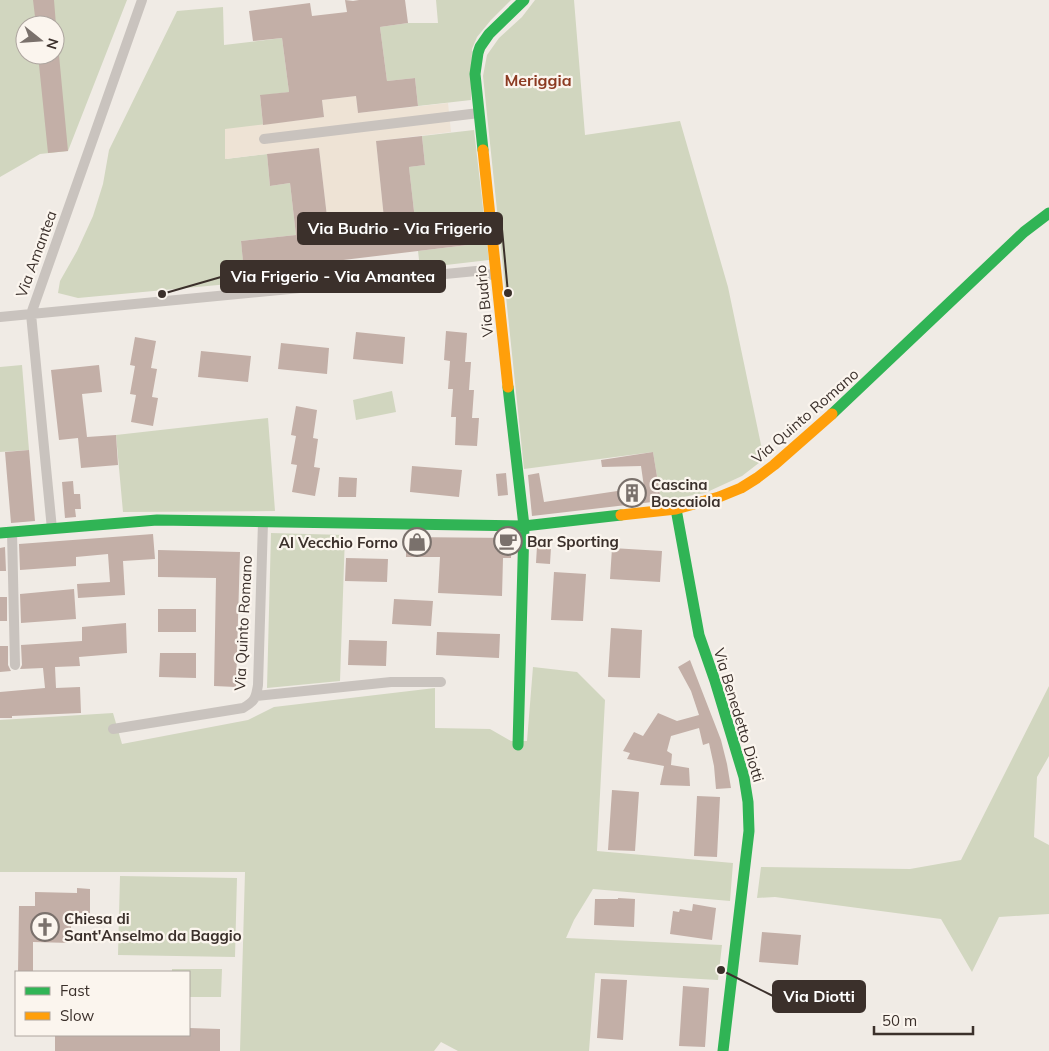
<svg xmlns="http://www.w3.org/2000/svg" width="1049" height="1051" viewBox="0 0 1049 1051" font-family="Mulish,sans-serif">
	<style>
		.green { fill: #d1d6bf; fill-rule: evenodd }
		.plaza { fill: #eee3d5 }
		.building { fill: #c3afa7 }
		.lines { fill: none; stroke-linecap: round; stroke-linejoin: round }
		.street { stroke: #c9c3be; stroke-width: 10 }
		.fast { stroke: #30b455; stroke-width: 11 }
		.slow { stroke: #ff9f0a; stroke-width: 11 }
		.labels { text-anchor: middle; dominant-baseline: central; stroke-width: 4.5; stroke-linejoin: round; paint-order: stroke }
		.street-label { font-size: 15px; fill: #3b302b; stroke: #fbf5ee }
		.poi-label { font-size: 15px; font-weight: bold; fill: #3b302b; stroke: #fbf5ee; text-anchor: start }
		.neighbourhood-label { font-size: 16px; font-weight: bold; fill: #8c3b22; stroke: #fbf5ee }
		.leader { fill: none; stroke: #3b302b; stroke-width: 2 }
		.callout-dot { fill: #3b302b; stroke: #fbf5ee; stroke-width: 2 }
		.callout { fill: #3b302b; stroke: #3b302b; stroke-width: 2 }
		.callout-label { font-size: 16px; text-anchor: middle; font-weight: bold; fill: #fff }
	</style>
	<rect width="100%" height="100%" fill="#f0ebe5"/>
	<path class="green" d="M0,0H127L68,151L40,154L0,177ZM25,25H55V55H25Z
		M436,0H511L491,20L477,37L472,49L471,100L418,106L415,78L387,81L380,27L408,23H438Z
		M535,0H574L585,135L680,121L728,287L764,459L742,476L705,493L661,501L653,452L524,469L483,76L487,55L499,38L522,17Z
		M223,7L224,45L282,38L289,92L260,96L263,125L226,159L267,154L270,186L290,183L296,235L241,241L244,271L301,265L303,277L78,298L58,293L60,281L77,251L93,216L103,184L109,150L177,11Z
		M474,130L489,260L420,268L418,251L476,244L473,214L415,220L409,167L425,165L422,136Z
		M22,365L29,450L0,452V367Z
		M392,391L396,412L356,420L353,400Z
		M268,418L275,511L123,512L116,435Z
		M271,533L345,535L340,681L267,688Z
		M533,667L577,672L605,700L597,851L733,863L730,901L593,889L574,920L566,938L722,945L718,980L595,973L589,1051H458L441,1042L434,1051H240L245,872H0V720L113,713L122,744L248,720L274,707L435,688V728L490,729L511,741H527Z
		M1049,686V756L1037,777L1034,837L1049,845V914L999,917L972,972L941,919L775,897L757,898L761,867L910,869L961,860Z
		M120,876L237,878L235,957L118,955Z
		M172,969H222L221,997H189V972H172Z"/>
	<path class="plaza" d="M356,96L358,113L448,103L451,132L376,141L385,228L329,234L319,148L225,159V129L324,117L322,100Z"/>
	<path class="building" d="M33,0H54L56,25H36Z
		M345,0L353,1L359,0H405L408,23L380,27L387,81L415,78L418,106L358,113L356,96L322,100L324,117L263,125L260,95L289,92L282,38L253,41L249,11L310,3L312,16L347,12Z
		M38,55H59L68,151L48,153Z
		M422,136L425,165L409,167L415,220L473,214L476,244L244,272L241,241L296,235L290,183L270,186L267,154L319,148L329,234L385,228L376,141Z
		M446,331L467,333L465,362H471L469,390H474L472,418H479L477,446L455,445L456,417H451L453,389H448L450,361L444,360Z
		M356,332L405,337L403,364L353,359Z
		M135,337L156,341L151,368L157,369L152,397L158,398L153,426L131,422L136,395L130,394L135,366L130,365Z
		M281,343L329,348L327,374L278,369Z
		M201,351L251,356L248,382L198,377Z
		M99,365L102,392L82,394L87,437L116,435L118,465L81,468L78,438L59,440L51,370Z
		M296,406L317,410L313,438L318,439L314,467L320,468L315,496L292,492L297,465L291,464L296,436L291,435Z
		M29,450L35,521L11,523L5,452Z
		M653,452L661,501L532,516L528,475L539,473L544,502L644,487L641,466L602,467L601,460Z
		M412,466L462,470L459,497L410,492Z
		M506,473L508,495L498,496L496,474Z
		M339,477L357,478L356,497H338Z
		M73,481L74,494H80L81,509H75L76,517L65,518L62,482Z
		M153,534L155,559L123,561L125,595L78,598L77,584L110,582L108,554L76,557V566L20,570L19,544Z
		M406,537L511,538V558H503L502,596L438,593L440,557H406Z
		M537,546L551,547L550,564L536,563Z
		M5,547L6,571H0V548Z
		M612,548L662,551L660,582L610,579Z
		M158,550L240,552L236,687L214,686L216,578L158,577Z
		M346,558L388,559L387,582L345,581Z
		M554,572L586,574L583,621L551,620Z
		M74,589L76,619L21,623L20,594Z
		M0,597H7V621H0Z
		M394,599L433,601L431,626L392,624Z
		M158,609H196V632H158Z
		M126,623L127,653L79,657L80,666L55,667L56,688L80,687L81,713L12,716V718H0V692L45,688L43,668L20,669L22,665L21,645L82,641V627Z
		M611,628L642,630L640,678L608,677Z
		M437,632L500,634L499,658L436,655Z
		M349,640L387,641L386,666L348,665Z
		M0,646H8V665L11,671L0,672Z
		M160,653H196V678L159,677Z
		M690,660L721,740L727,764L731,788L716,789L714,766L709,743L703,745L699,728L671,736L667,751L672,754L671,765L689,768L690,786L660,785L664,766L627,759L630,753L623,751L634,732L643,736L658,713L677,721L699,715L691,691L678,667Z
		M612,790L639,792L635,851L608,850Z
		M697,796L720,797L717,857L694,856Z
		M77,888L90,889V913H71V943L33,942V972H18L19,906H35V892L77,893Z
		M618,898L635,899L634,927L594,925L595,899H618Z
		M693,904L716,908L712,940L670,934L673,911L679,912L680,909L692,911Z
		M762,932L801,935L798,965L759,962Z
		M601,979L627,980L623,1040L597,1038Z
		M683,986L709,988L705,1047L679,1046Z
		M189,1028L220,1029V1051H55V1035H189Z"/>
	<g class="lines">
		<path class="street" d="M264,139L479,113
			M0,317L476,271L496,276
			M52,529L31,314L142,0
			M12,532L15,665
			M256,696L391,682H441
			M113,729L243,708C255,701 256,698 258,685L263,522"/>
		<path class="fast" d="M483,150L475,74L478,53L480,47L489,34L524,0
			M508,387L524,526L518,745
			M832,414L1024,232L1049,213
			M676,509L699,635L715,681L744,777L748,802L749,831L723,1051
			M0,533L157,520L524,526L621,515"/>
		<path class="slow" d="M483,150L508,387
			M621,515L676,509L719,497L741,488L757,478L774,465L832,414"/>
	</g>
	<defs>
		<symbol id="building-ring" viewBox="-11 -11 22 22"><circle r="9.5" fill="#fbf5ee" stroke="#7a716c" stroke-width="1.5"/><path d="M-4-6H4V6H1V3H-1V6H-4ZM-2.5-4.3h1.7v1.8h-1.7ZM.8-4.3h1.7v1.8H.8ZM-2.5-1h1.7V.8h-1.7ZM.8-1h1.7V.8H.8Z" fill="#7a716c"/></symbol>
		<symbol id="cafe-ring" viewBox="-11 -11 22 22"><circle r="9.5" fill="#fbf5ee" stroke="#7a716c" stroke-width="1.5"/><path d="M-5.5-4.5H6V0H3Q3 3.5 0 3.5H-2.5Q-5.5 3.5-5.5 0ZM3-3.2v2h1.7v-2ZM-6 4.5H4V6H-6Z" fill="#7a716c"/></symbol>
		<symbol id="shop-ring" viewBox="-11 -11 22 22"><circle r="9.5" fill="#fbf5ee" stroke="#7a716c" stroke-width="1.5"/><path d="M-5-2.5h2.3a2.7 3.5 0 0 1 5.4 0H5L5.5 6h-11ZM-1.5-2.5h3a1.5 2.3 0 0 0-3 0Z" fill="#7a716c"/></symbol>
		<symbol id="church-ring" viewBox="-11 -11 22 22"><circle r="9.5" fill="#fbf5ee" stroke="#7a716c" stroke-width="1.5"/><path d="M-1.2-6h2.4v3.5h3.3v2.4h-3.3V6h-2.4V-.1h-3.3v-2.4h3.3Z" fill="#7a716c"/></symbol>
	</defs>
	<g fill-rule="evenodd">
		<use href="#building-ring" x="616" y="477" width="32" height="32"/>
		<use href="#cafe-ring" x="492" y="525" width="32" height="32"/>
		<use href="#shop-ring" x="401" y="526" width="32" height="32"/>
		<use href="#church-ring" x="29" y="911" width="32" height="32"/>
	</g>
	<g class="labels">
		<g class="street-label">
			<text transform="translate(36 254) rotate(-70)">Via Amantea</text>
			<text transform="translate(484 301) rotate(-96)">Via Budrio</text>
			<text transform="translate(805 416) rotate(-41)">Via Quinto Romano</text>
			<text transform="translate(243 623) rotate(-87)">Via Quinto Romano</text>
			<text transform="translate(739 715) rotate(73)">Via Benedetto Diotti</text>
		</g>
		<g class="poi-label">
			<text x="651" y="484">Cascina<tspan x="651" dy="17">Boscaiola</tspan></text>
			<text x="527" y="541">Bar Sporting</text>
			<text x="398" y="542" text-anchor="end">Al Vecchio Forno</text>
			<text x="64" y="918">Chiesa di<tspan x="64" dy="17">Sant'Anselmo da Baggio</tspan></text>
		</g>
		<g class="neighbourhood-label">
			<text x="538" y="80">Meriggia</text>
		</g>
	</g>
	<path class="leader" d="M508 293L502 229M162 294L221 277M721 970L773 996"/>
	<g class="callout-dot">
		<circle cx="508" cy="293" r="5"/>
		<circle cx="162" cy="294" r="5"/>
		<circle cx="721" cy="970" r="5"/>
	</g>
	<g class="callout">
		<rect x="298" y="213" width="204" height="31" rx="5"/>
		<rect x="221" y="261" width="224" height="31" rx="5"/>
		<rect x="773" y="981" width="92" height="31" rx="5"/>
	</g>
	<g class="callout-label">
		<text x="400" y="234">Via Budrio - Via Frigerio</text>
		<text x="333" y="282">Via Frigerio - Via Amantea</text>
		<text x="819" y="1002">Via Diotti</text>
	</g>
	<rect x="15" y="971" width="175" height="65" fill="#fbf5ee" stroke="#aea6a0"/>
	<rect x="25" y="987" width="25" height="8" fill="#30b455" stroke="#aea6a0"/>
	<text x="60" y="996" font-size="15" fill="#3b302b">Fast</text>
	<rect x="25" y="1012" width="25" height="8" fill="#ff9f0a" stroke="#aea6a0"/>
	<text x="60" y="1021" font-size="15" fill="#3b302b">Slow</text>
	<g transform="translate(40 40) rotate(107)"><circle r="24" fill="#fbf5ee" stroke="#aea6a0"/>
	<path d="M0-4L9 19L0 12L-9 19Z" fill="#7a716c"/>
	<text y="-8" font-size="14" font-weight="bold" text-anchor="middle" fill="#3b302b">N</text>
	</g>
	<path d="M874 1026v8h99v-8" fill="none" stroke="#3b302b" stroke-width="2.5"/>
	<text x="882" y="1026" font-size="15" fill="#3b302b" stroke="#fbf5ee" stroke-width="4" paint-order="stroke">50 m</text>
</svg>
